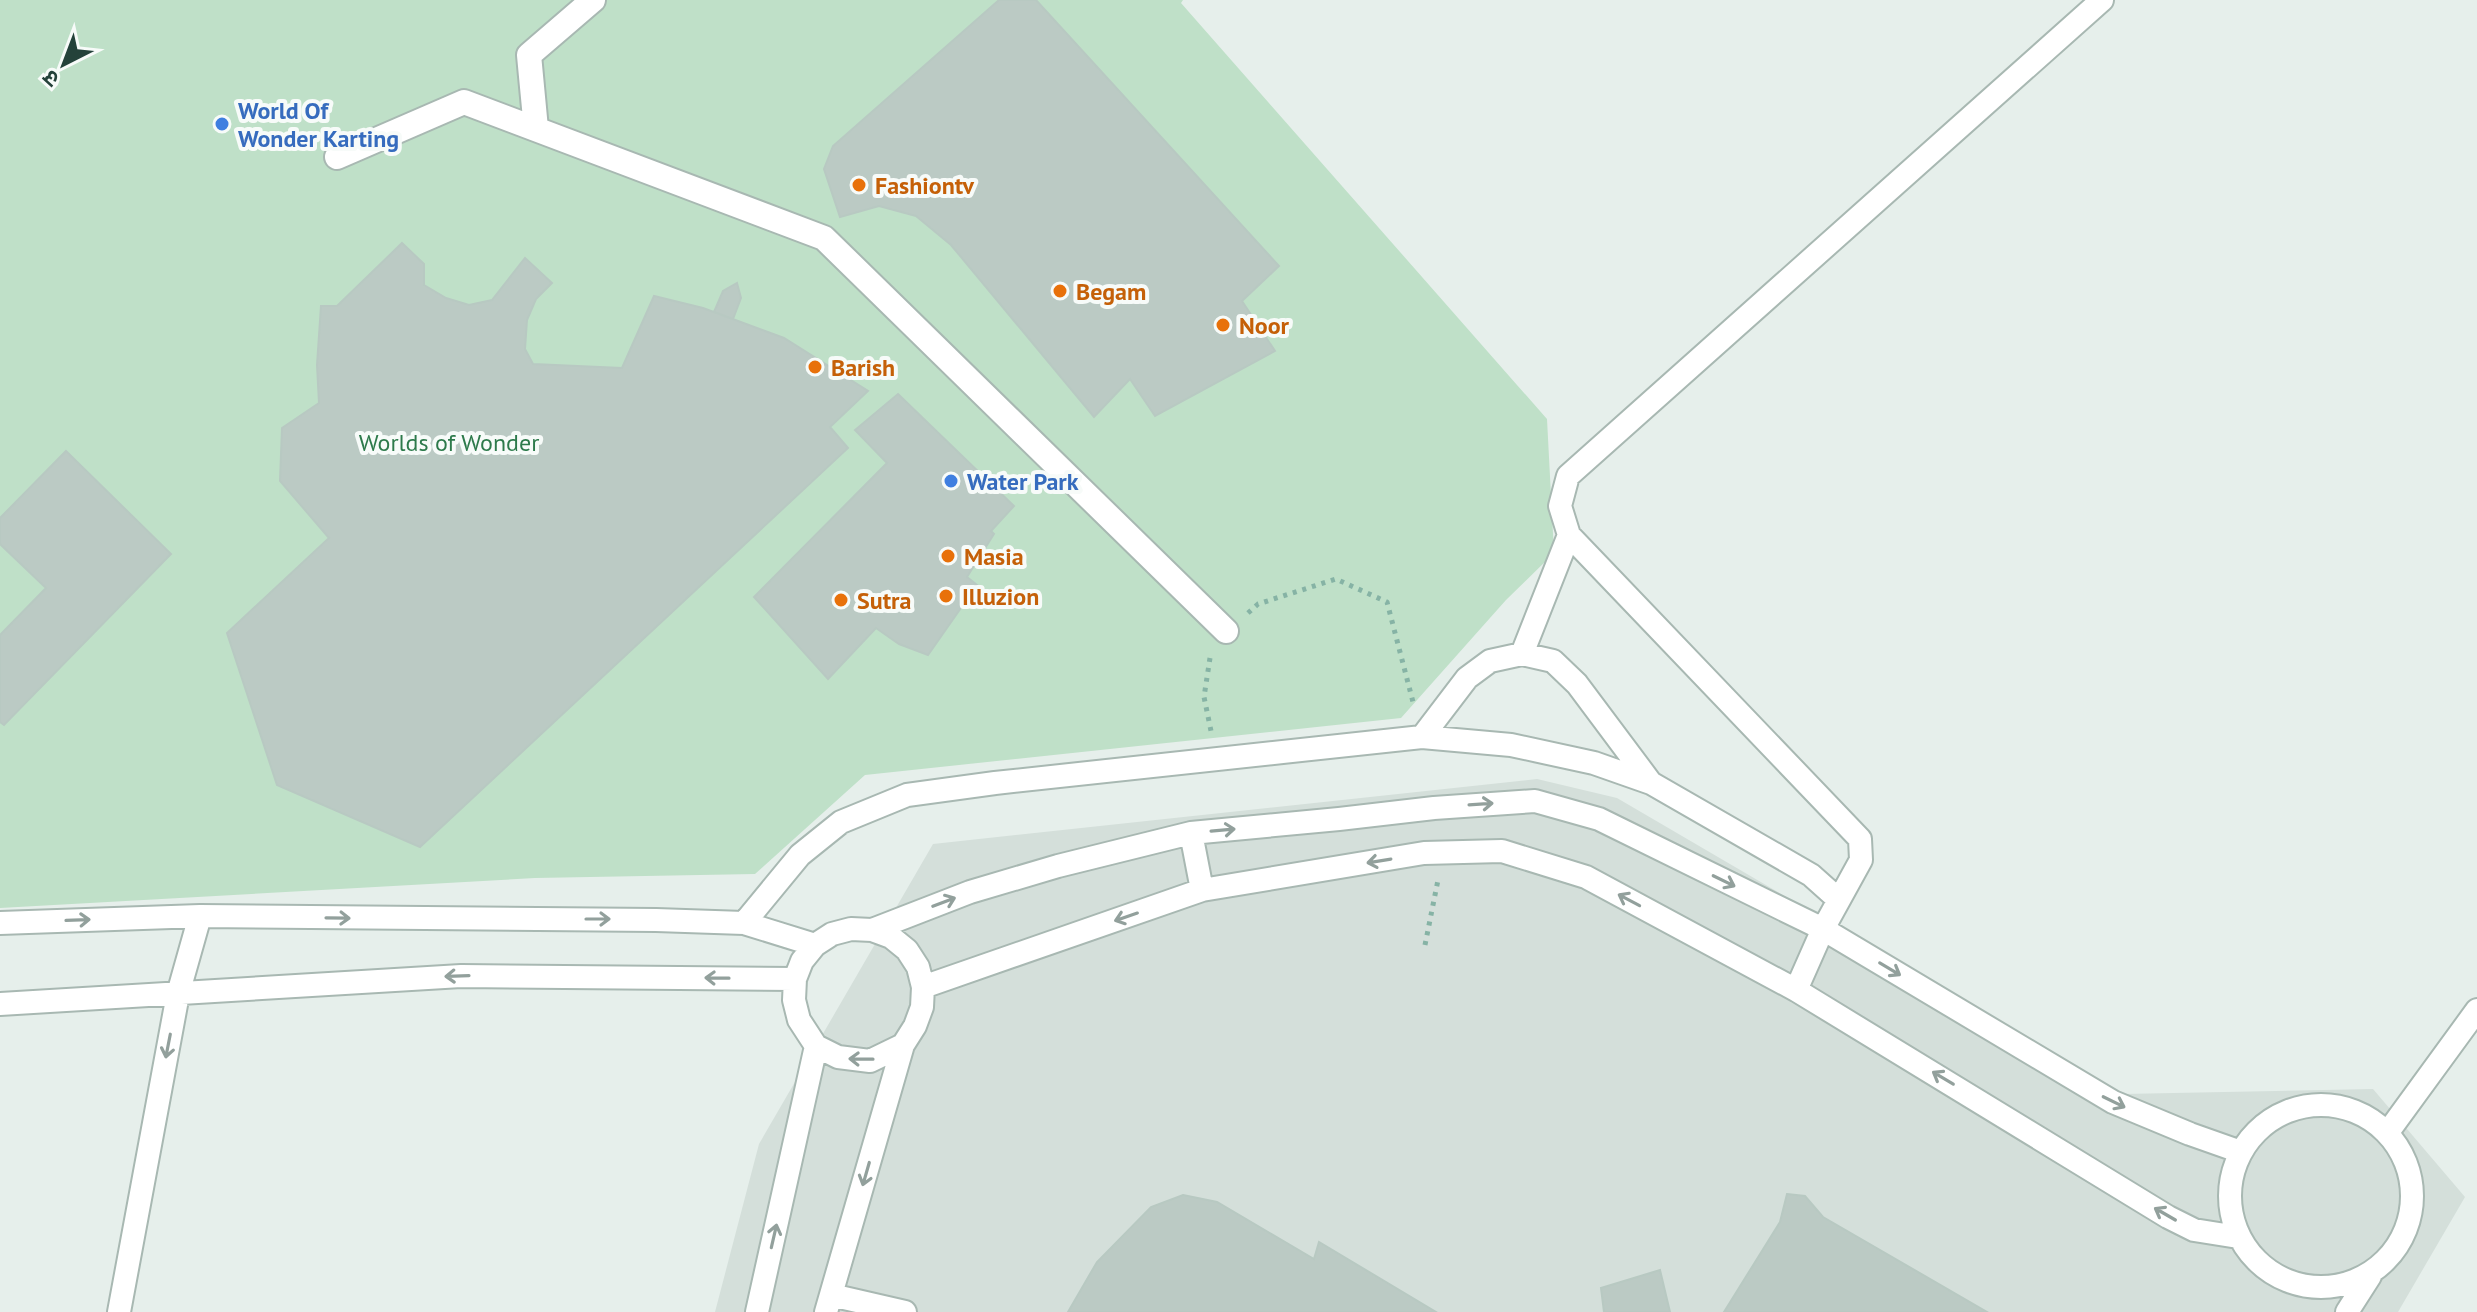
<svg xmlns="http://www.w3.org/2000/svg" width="2477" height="1312" viewBox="0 0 2477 1312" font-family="'PT Sans','Noto Sans Devanagari',sans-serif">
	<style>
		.built { fill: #d4dfda }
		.green { fill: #bfe0c8 }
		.building { fill: #bbcac4; stroke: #b8c9c2; stroke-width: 2 }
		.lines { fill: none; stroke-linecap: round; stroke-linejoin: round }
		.service-casing { stroke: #a8b8b2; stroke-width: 26 }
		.pedestrian-casing { stroke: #a8b8b2; stroke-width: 28 }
		.path { stroke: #86b3a5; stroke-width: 5; stroke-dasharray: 4 6; stroke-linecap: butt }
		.service { stroke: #fff; stroke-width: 22 }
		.pedestrian { stroke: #fff; stroke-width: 24 }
		.oneway { stroke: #92a09c }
		.shop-dot { fill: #3f7fe0; stroke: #f7fbf9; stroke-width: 3 }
		.food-dot { fill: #e8710a; stroke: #f7fbf9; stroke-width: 3 }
		.labels { text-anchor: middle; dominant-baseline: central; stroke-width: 8; stroke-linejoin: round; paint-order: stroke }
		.shop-label { font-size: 24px; font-weight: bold; fill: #366cbe; stroke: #f7fbf9; text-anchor: start }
		.food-label { font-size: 24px; font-weight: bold; fill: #c56008; stroke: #f7fbf9; text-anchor: start }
		.park-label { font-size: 24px; fill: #2d7a4b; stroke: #f7fbf9 }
	</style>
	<rect width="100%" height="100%" fill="#e6efeb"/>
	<path class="built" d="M1537,779L1617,798L2123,1094L2373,1089L2465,1197L2398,1312H715L759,1144L933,844Z"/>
	<path class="green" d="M0,0H1183L1181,3L1547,419L1554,553L1506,600L1401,718L865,775L755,874L535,878L0,908Z"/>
	<path class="building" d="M999,0H1036L1279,266L1242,301L1275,351L1155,416L1130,379L1094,417L951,245L916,216L879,206L840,217L824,169L833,146Z
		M402,243L424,264V285L446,298L469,305L492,300L525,258L552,283L536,299L527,320L525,349L533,364L622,368L654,296L703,308L784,338L868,391L830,427L848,448L420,847L277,785L227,633L329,538L280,481L282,428L319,403L317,365L321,306H337Z
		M737,283L741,298L733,319L714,312L723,291Z
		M898,394L1014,506L991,531L994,534L967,577L977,585L928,655L899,644L876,628L828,679L754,597L887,463L855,430Z
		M66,451L171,554L4,725L0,722V635L46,588L0,544V518Z
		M1787,1194L1805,1196L1823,1217L1987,1312H1724L1780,1222Z
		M1183,1195L1217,1202L1314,1259L1319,1242L1436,1312H1068L1097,1262L1151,1207Z
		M1660,1270L1670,1312H1604L1601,1288Z"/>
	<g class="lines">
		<defs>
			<path id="service" d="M1522,654L1569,535
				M1422,737L1511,745L1594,763L1651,783
				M1191,833L1202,890
				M1839,900L1861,860L1860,839L1569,535L1560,506L1568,476L2102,0
				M0,923L200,916L656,920L744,923L815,945
				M744,923L800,855L841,822L907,795L995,783L1422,737L1467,678L1490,661L1522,654L1553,661L1577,684L1651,783L1811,875L1839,900L1823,929L1796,990
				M872,930L891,937L907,950L918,967L923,987L922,1007L915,1026L903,1045L870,1061L838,1057L816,1046L799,1020L794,1000L795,979L802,961L815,945L832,934L851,929L872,930L970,892L1058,866L1191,833L1339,819L1434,808L1535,801L1599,819L1823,929L2113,1102L2190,1134L2241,1152
				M923,987L1202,890L1424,853L1502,851L1586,877L1796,990L2168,1217L2194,1230L2238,1237
				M0,1004L461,976L795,979
				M2230 1196a91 91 0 1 1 182 0a91 91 0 1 1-182 0Z
				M2388,1132L2477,1010
				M831,1295L905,1312
				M119,1312L178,994L200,916
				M757,1312L816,1046
				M826,1312L903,1045
				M2347,1312L2370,1276"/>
			<path id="pedestrian" d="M536,129L529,55L593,0
				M337,157L464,102L824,238L1226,631"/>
		</defs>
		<use href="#service" class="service-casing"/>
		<use href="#pedestrian" class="pedestrian-casing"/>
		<path class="path" d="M1248,613L1258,604L1336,579L1387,602L1413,702
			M1210,658L1204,697L1211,731
			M1425,945L1438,880"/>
		<use href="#service" class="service"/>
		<use href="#pedestrian" class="pedestrian"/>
	</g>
	<defs><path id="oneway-shaft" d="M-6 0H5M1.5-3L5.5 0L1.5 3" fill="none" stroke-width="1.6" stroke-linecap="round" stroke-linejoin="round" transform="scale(2)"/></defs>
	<g class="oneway">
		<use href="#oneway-shaft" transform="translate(1481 804) rotate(-4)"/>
		<use href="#oneway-shaft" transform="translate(1223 830) rotate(-5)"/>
		<use href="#oneway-shaft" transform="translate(1379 861) rotate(171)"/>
		<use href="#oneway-shaft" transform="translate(1724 881) rotate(26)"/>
		<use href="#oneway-shaft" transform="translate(1629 900) rotate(-152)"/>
		<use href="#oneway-shaft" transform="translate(944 902) rotate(-21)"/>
		<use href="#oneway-shaft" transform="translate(1126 917) rotate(161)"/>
		<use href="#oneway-shaft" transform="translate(338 918) rotate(1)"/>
		<use href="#oneway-shaft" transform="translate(598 919)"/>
		<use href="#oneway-shaft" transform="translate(78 920) rotate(-2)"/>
		<use href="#oneway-shaft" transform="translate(1890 969) rotate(31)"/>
		<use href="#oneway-shaft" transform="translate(457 976) rotate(178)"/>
		<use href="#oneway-shaft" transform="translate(717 978) rotate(-179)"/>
		<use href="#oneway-shaft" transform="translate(168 1046) rotate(101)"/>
		<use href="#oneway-shaft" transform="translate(861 1059) rotate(-179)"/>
		<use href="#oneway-shaft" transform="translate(1943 1078) rotate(-149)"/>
		<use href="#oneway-shaft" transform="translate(2114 1102) rotate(26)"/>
		<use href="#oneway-shaft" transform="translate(866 1174) rotate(106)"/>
		<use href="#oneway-shaft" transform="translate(2165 1214) rotate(-150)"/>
		<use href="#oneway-shaft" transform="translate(774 1236) rotate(-77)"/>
	</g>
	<g class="shop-dot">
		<circle cx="222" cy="124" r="8"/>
		<circle cx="951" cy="481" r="8"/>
	</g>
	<g class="food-dot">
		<circle cx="859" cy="185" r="8"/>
		<circle cx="1060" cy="291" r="8"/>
		<circle cx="1223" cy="325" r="8"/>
		<circle cx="815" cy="367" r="8"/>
		<circle cx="948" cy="556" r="8"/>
		<circle cx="946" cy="596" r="8"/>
		<circle cx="841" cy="600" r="8"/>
	</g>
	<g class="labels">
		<g class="shop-label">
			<text x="238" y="110">World Of<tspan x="238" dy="28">Wonder Karting</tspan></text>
			<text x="967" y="481">Water Park</text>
		</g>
		<g class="food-label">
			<text x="875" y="185">Fashiontv</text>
			<text x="1076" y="291">Begam</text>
			<text x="1239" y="325">Noor</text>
			<text x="831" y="367">Barish</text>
			<text x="964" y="556">Masia</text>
			<text x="962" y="596">Illuzion</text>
			<text x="857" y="600">Sutra</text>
		</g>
		<g class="park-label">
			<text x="449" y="442">Worlds of Wonder</text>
		</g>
	</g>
	<g transform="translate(64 64) rotate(222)" stroke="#f7fbf9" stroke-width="6" paint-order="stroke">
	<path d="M0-6L14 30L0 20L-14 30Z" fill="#24423a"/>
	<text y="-12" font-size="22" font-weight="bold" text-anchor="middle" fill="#24423a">उ</text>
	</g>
</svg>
